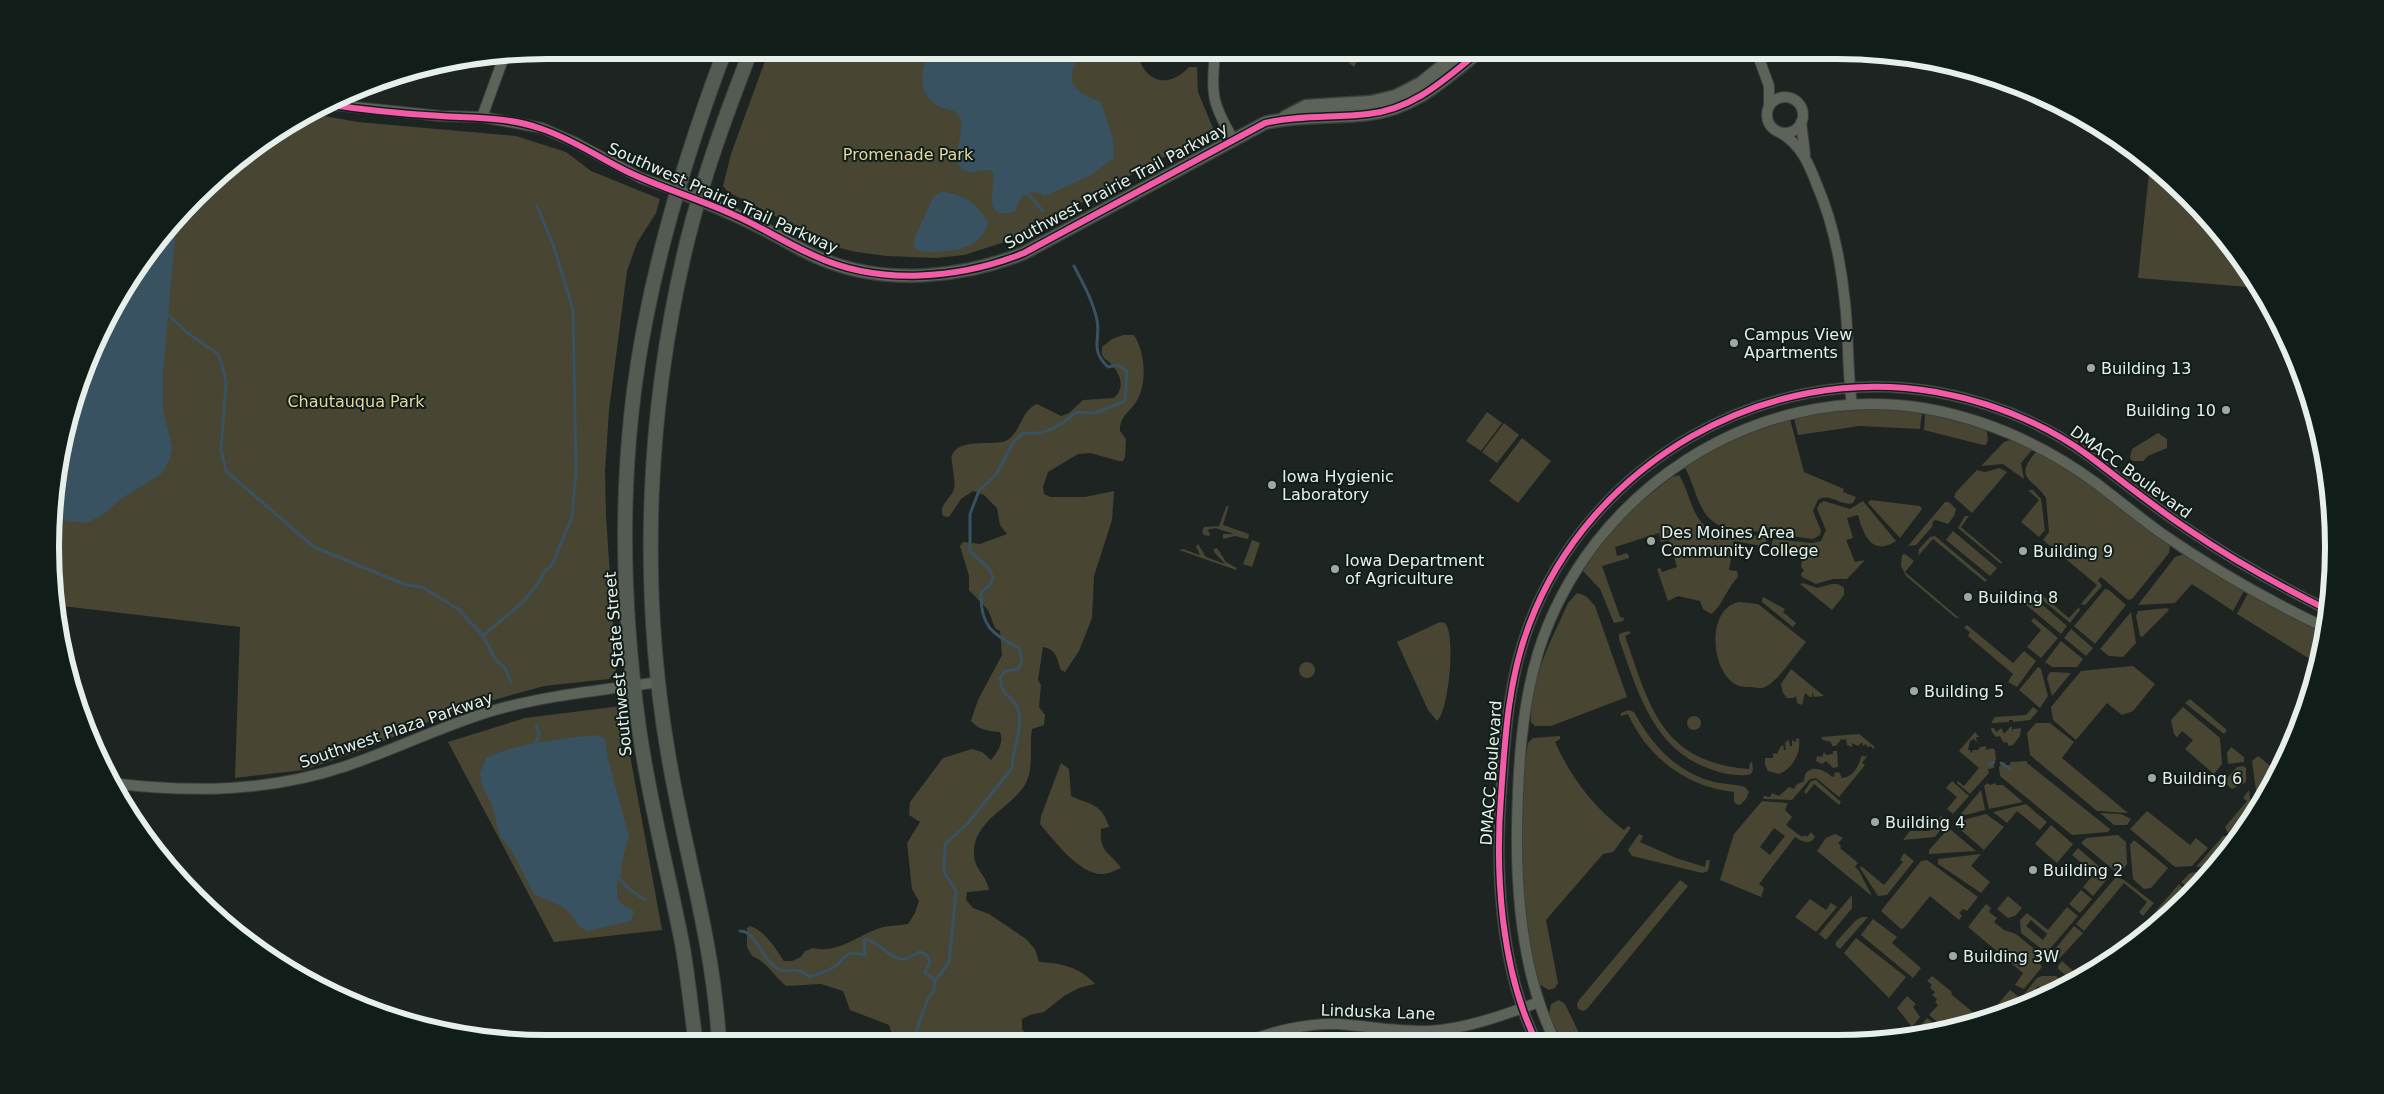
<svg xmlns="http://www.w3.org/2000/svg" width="2384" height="1094" viewBox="0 0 2384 1094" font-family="'DejaVu Sans',sans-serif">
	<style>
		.green { fill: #484633; fill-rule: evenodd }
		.water { fill: #395261 }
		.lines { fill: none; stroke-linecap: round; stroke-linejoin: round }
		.stream { stroke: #395261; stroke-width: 3 }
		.minor-casing { stroke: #3a403d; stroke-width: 12 }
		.tertiary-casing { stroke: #3a403d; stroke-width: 15 }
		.secondary-casing { stroke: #3a403d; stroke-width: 16 }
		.minor { stroke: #5e635a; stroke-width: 10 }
		.tertiary { stroke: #5e635a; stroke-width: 12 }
		.secondary { stroke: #545b53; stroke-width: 14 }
		.cycleway-casing { stroke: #111d18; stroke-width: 9 }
		.cycleway { stroke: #f35aa7; stroke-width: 6 }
		.poi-dot { fill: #a0a8a4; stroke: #111d18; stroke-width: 2 }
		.labels { text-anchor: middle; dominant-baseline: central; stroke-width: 4; stroke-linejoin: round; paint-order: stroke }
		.park-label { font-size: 16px; fill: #e4d7a0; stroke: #111d18 }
		.street-label { font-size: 16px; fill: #e7efeb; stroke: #111d18 }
		.poi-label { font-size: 16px; fill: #e7efeb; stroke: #111d18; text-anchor: start }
		.rim { fill: none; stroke: #e7efeb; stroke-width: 6 }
	</style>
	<rect width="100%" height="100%" fill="#1d2421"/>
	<path class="green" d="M769,50H1137C1142,81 1167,91 1189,67H1197L1198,92L1215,133L1158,160L1036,228L1008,241L964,255L937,258L887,256L856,252L836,247L728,192L723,186L731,154Z
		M1355,50H1391L1380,55L1358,60L1354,67L1349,63V61L1355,60Z
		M307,113L358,122L516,136L566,152L591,171L660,199L656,213L637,243L627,271L609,410L605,471L606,515L616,670L609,679L544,686L451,712L365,749L304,770L235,778L240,627L54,605L50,547L59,450L88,357L117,298L173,220L220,173Z
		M2150,164L2188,195L2250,271L2260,288L2138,278Z
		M1123,335H1134C1145,352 1148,383 1136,402C1129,413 1120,416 1120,431L1126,439L1125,457L1123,461H1119L1090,453L1078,454L1048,472L1043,487L1044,494L1050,497H1085L1114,491L1112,520L1094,576L1092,618L1079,651L1065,672L1061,670C1056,657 1057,650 1043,647L1038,680L1041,685L1039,707L1045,715L1044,725L1032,729C1029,746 1034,767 1026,783C1012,808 974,820 974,852C973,869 987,875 989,890L967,892L966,900L973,908L989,914L1026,939L1035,949L1039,962C1060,963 1080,967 1095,984L1079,988L1064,996L1044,1012L1030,1015L1022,1019V1029L1031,1040V1042L895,1043L889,1025L850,1010L843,991L821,984L786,986C774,976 766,961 752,956L747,947V928L750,926C764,930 776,949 784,961H792L801,957L805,951L813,948C838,954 856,936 880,928C888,925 899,926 908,924L915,913L919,901L912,889L907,843L920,822L909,815L910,802L943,758L972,749L982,752L991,760C998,751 1004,743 1000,732C988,731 979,730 971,721L978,700L1002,655L1000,631L995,628L988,610L969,590V576L960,546L963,542L980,544L1007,534L1000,525L997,508L984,495L973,491L961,499L949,517L943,516C938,505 951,499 954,489C956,479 950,459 952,455C960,436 998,448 1009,439C1022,428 1022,410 1037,404L1061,416L1069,413L1083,400L1114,398C1126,387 1120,373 1110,363C1109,361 1105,360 1104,358C1101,355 1102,351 1102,347L1112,339Z
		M1876,409L1922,413L1920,429L1860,426L1798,435L1794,418L1831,412Z
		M1487,412L1502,423L1481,451L1466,441Z
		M1925,413L1982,428L1987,432L1988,440L1986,445H1983L1924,430Z
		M1790,419L1804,472L1844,489L1843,492L1856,497L1853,503C1841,507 1830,492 1818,500L1813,511L1821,531L1820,535L1813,539L1724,527C1697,519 1697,487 1684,466L1733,439Z
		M1504,423L1519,435L1497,463L1482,452Z
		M2158,433L2167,439V448L2148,456L2143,461H2133L2130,458L2132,449Z
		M1522,438L1551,461L1518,503L1489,481Z
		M2010,440L2033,449L2021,463L2024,479L2003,464L1981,466L2004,442Z
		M2037,451L2078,476L2170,545L2169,553L2132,599L2128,600L2101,577L2098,580L2102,586L2085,605L2081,604L2097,585L2043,540L2049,532L2046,498C2033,478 2012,479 2037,451Z
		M1999,468L2007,472L1972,513L1954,497L1956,492L1977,470L1985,472Z
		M1679,475C1693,498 1691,526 1722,536L1723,531L1766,537L1767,547L1734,541L1729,570L1737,571L1738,577C1727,588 1721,608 1711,614L1703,609L1700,601L1678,596L1668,601L1657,569L1660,568L1662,572L1677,567L1669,540L1661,542L1659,533L1615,547L1617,556L1627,553L1629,556V558L1602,566L1618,611L1620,617L1624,618L1623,621L1614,623L1600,589L1583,571C1603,531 1637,504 1672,477Z
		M2028,490H2033L2041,499L2045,530L2039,537L2021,522L2039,500Z
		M1870,500L1920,506L1922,509L1900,538L1868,503Z
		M1824,501L1850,509L1863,501L1896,541C1872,557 1863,534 1858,515L1847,518L1853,538L1846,540L1855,562L1865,560L1847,579H1833L1816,584L1802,577L1801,574L1804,570L1801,567L1803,553L1771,547L1773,539L1812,543L1821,541L1826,530L1817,509L1819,504Z
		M1945,502H1949L1956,509L1954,516L1948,524L1936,520L1933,521L1932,527L1916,545L1908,546Z
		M1229,505L1223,525L1249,534L1248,539L1235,536L1223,539V534H1234L1215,528L1207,530L1210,533L1209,536L1204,535L1202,532L1204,527L1219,526L1226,507Z
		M1965,516H1969L1961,527L2002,562L2001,564L1958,528Z
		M1953,531L1997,568L1990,576L1946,540Z
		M1935,536L1987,580L1985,582L1933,539L1918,556L1919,549L1930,537Z
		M1252,540L1260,543L1252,567L1243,564Z
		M1198,544L1206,557L1225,564L1214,552V549L1217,548L1226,562L1237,568L1236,570L1179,550L1183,549L1200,555L1196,546Z
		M1905,554L1914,561L1905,572L1959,618H1956L1906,576L1901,566L1902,555Z
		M2184,554L2244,591L2233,611L2192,584L2175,603L2138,605L2175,557Z
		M1803,583L1817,588C1826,587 1836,579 1844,588V595L1832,610L1800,584Z
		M2105,589L2109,590L2126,605L2095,644L2074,626Z
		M2036,590L2069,618L2079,607L2080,610L2070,623L2034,593Z
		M1577,593L1586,596L1595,606L1627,697L1551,726H1535L1531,722C1527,685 1553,637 1568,603Z
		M2248,593L2326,633L2318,664L2237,614Z
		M2032,596L2067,626L2061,634L2025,604Z
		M1763,597L1785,609L1783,612L1796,623L1793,627L1762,602Z
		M1739,602L1758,604L1806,642C1796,654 1779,679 1767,686C1762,689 1757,688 1752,687C1747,687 1741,687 1737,685C1710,672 1706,608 1739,602Z
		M2167,608L2169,610L2142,637L2140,636L2136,616L2138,611Z
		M2131,612L2136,643L2123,657L2109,656L2100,649Z
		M2034,618L2058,638L2041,658L2027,647L2041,630L2031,621Z
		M1440,622L1445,623C1456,634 1449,711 1437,721L1428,710L1397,642Z
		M1967,625L2013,663L2024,651L2036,661L2017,687L2008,682L2013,674L1968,636L1970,632L1964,628Z
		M2071,629L2093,648L2086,656L2064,638Z
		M1628,631L1631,633L1625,636C1650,707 1661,762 1749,769L1750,763L1752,762L1753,770L1751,774C1740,777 1724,774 1713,770C1653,751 1638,692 1619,639V634Z
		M2061,641L2083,659L2077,667H2052L2045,662Z
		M1299 670a8 8 0 1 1 16 0a8 8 0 1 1-16 0Z
		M2133,666L2155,684L2133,711L2122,715L2107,703L2076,740L2053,720L2051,707L2081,671Z
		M2038,667L2041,669L2048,696L2040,708L2019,690Z
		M1791,669L1824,696L1814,697L1812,692V697H1810L1805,693L1802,705L1797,703L1796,696L1794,698H1787L1783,693L1781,684Z
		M2050,672L2071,673L2052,696L2047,678Z
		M2190,699L2227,730L2224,734L2185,703Z
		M621,706L662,930L554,942L448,742L525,718Z
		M2033,707L2038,711L2030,720L2013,722V720H2009V722L1991,723L1995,717L2026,715Z
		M2183,707L2220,738L2222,764L2214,774L2185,749L2193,740L2182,731L2177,737L2174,734L2171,720Z
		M1628,710L1634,712C1652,745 1676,772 1714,782C1724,784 1735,784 1745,787L1749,792L1746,799L1740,805L1736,804L1734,801V792C1687,787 1648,758 1628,714L1621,716V713Z
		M1687 723a7 7 0 1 1 14 0a7 7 0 1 1-14 0Z
		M2036,723H2050L2074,742L2062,758L2128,813L2097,811L2030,755L2027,733Z
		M2010,727H2012V732L2013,729L2021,728L2020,736L2013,745L2008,746V743L2003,742L2000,736L1996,737L1992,732L1991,728H1994L1996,732L2002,728L2003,733H2005Z
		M1975,732L1979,737H1976L1977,743L1974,739L1970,741L1968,750H1970L1971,753L1973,750H1978L1980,747L1986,746V750L1992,748L1995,750L1996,760L1994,761V768L1988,769L1989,773L1970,794L1957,783L1958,781L1964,786L1979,768L1959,751Z
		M1859,734L1875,747L1873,749L1871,746L1867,747L1866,744L1863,746L1862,742L1858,746L1852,743V747L1847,745L1846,739L1842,740V738L1836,746H1832L1831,742L1823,740L1821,737Z
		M1560,736V739L1555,742C1570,776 1594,808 1624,830L1628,826L1631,828L1613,852L1603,854L1546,920L1558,983L1555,988L1549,990L1540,985C1518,920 1516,809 1528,743L1533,738Z
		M1799,738C1801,754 1793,768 1779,774L1768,771L1765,765V758H1773V753L1777,754L1781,746L1783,745L1784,750H1786L1785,743L1787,741L1789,740L1790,746H1792V740L1796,742V739Z
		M2231,747L2244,757V762L2228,764L2227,753Z
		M1833,751H1837L1838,767L1833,768L1826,761L1822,764L1816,761L1817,756L1822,757L1824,752L1826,755L1833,754Z
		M1862,755L1864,757L1868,755L1862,763L1865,765L1839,797L1816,778L1810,779L1792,800L1763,799L1764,796L1770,797L1772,793L1779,796L1789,787L1794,789L1796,785L1804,781C1805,761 1826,770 1832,777L1835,776L1834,773L1839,772L1842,778C1856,776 1858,765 1862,755Z
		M2258,756L2277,771L2257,798L2252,761Z
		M2027,761V763L2110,829L2108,832L2072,835L2000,776L1999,767L2002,763L2005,762L2006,765H2010V762Z
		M1061,763L1069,769L1071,796C1090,805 1102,803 1109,827L1101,829C1099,853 1110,852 1121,868C1116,870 1109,874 1103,874C1079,875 1054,840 1040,824L1041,816Z
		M2243,766L2246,768V782L2232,789L2224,782L2237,767Z
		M1816,780L1841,802L1839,805L1814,784L1806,794L1804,792L1811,781Z
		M1952,781L1969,796L1953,814L1947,809L1957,797L1946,788Z
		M1987,783L1990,785L1996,783V785H2003L2023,802L1989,809L1984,786Z
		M1981,790L1985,810L1961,816L1960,815Z
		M2249,790L2252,814L2237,841L2228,833L2225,827L2247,801L2243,798Z
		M1762,801L1788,803L1785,810L1792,817L1786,825L1802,837L1805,835L1807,837L1811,832L1815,837C1810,846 1801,841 1795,837L1759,884L1764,888L1761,897L1720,880L1734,834ZM1774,828L1785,836L1770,855L1760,847Z
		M2026,804L2047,822L2040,830L2017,811L2007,823L1993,812Z
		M2147,811L2190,845L2196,838L2208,848L2192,866L2175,867L2130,829Z
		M2100,813L2121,814L2131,819L2127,825H2114Z
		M1986,814L2004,827L1984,850L1955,825L1956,822Z
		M1941,816L1947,821L1935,837L1903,840L1910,831H1929Z
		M2051,825L2073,844L2057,863L2035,844Z
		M1948,829L1951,830L1976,851L1929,854V850Z
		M1639,834L1643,836L1640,842L1676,858L1705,867L1706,860H1710L1708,871L1702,873L1632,856L1628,850Z
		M1835,834L1843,838L1838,843L1841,846L1840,848L1858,863L1855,867L1859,871L1872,896L1817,851L1826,838Z
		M2118,835L2126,842L2127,864L2122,871H2115L2081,843L2086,838Z
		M2223,836H2226L2235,843L2216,865L2196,867Z
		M2134,840L2168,868L2151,888L2144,889L2133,879L2130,845Z
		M2078,848L2108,874V878L2093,896L2083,887L2094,874L2072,855Z
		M1904,853L1914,861L1887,895L1878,896L1860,868L1861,866L1884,885L1903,862L1900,860Z
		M1981,854L1971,866L1990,882L1981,893L1938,864V859Z
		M1927,860L1978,897L1967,911L1963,909L1959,913L1962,916L1959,920L1930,896L1904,928L1901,929L1881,911L1921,861Z
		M2211,870L2191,890L2181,882L2190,873Z
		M2116,877L2124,880L2154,903L2143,916L2139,912L2147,902L2124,883L2084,931L2076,924Z
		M1680,880L1688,886L1587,1009L1583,1011L1578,1009L1577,1004L1579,1000Z
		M2179,884L2188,892L2184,897L2178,892L2151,923L2148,920Z
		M2081,890L2092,899L2080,913L2069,904Z
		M1852,895V908L1826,940L1819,934Z
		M2008,896L2022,908L2015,916L2008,918L1997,909Z
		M1810,899L1826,910L1831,903L1837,907L1816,932L1795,917Z
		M1986,904L1991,908L1989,912L1997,918L1994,922L2004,930L2016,934L2038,952L2035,956L2042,967L2024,989L2015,985L2023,973L1968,927Z
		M2067,907L2078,916L2048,951H2044L2021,933L2020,920L2027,913L2048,930ZM2031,920L2047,934L2043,940L2026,926Z
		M1862,917H1868L1840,949L1836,946V942L1856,920Z
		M1873,919L1897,937L1892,943L1921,968L1913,978L1861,935Z
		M2074,926L2083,933L2056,962L2051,954Z
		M1856,938L1906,977L1889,998L1844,953Z
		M2062,961L2079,976H2080L2072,980L2058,969V966Z
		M1932,976L1952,992L1951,994L1981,1019L1945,1028L1929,1015L1938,1005L1935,1002L1937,999L1932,995L1935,992L1930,988L1932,985L1927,981Z
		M2042,976H2056L2066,984L2048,994L2038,986L2028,997L2024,994L2037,978Z
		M2010,990L2018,996L2004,1012L1987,1017Z
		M1907,996L1916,1004L1913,1007L1920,1017L1912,1027L1897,1008Z
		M1559,1000L1565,1004L1583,1041H1562L1549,1015L1551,1004Z
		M1927,1018L1941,1029L1917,1036L1915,1033Z"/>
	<path class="water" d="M931,50H1076L1079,57C1077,61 1074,64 1073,68C1067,90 1084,95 1101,102L1113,139L1114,158L1089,176L1045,196C1030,187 1018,196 1016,211C979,222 997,189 993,171C983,167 971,176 963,170C949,161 966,129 960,117C956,109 947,110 940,107C917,96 919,69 931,50Z
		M942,191C966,197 975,201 988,222C981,252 945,253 919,251L914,246V239L933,198Z
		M177,215L163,371V410L172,448L169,461L161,474L122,498L101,516L86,523L66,521L53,512L59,450L88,357L117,298Z
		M598,735L605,739L608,760L629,836L621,865L622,872L617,877V898L623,905L634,911L631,921L587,931L578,925L571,914L561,906L534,894L512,851L500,836L492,805L482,786L480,773L486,758C520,742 560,739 598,735Z"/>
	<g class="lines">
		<path class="stream" d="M1027,193L1043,211
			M167,314L189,334L218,354L222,365L226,382L221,449L226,471L314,547L406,585L422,587L458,609L483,636L496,660L505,668L511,682
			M484,635L523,602L540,581L544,572L552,565L572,517L576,471L573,310L554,247L537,206
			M535,746L539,733L536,725
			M2001,763L2010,769
			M1989,764L1994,762
			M615,874L629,889L645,900
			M740,931C755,931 759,952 771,963C784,976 787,968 800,971C803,972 807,975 810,977C819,974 829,971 837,965C849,953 846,951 865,955L864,939C879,940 890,961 905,959C910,958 915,954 920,952L927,955L930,963L925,972L935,981
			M918,1043L916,1037L919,1022L928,999L934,990L935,981L949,962L956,891L944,872L945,844L968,823L1012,768C1012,751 1024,726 1018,709C1015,700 1007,697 1003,690C1001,687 1001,681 1000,678L1005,671L1018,669L1022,661L1019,648C993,635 980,626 981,593L991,583L993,578L989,569L970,551V514L979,491L997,473L1012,444L1023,433C1048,435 1058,427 1077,412L1095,413L1125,401L1127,371L1118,365L1108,367C1089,349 1101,340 1097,320C1093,301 1083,283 1074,266"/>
		<defs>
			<path id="minor" d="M1215,50C1212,94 1210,100 1233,139
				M1756,50L1769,86V106
				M1767 115a18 18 0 1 1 36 0a18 18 0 1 1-36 0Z
				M325,104L441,116L482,117L542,128L574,142L641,178L677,191
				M482,117L505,54
				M1801,122L1805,154
				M1781,133C1801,145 1809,164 1817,185C1833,222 1841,262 1845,303C1849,337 1847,371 1852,405
				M111,783C191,793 269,792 346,766C396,749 444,725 495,710C548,695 604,690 659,682
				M1536,1041C1501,970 1495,873 1501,796C1505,738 1508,680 1529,625C1590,463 1765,362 1936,392C1990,402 2044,423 2089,456C2122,481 2154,507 2189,530C2233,560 2280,586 2328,610
				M1555,1041C1523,977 1516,899 1517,828C1518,771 1521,709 1538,653C1588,492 1755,381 1923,408C1987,419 2044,445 2096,483C2118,500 2139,517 2161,533C2213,569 2269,601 2326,628
				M1245,1042C1276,1031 1305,1023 1338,1024C1368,1026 1398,1032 1429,1031C1466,1029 1504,1015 1539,1002"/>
			<path id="tertiary" d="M1285,117L1306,106L1371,102L1396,96L1421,83L1462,50
				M677,191C704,201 732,213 758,226C782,238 804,253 829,262C891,285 964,277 1024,253L1265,123C1298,115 1334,118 1368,114C1415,109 1446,78 1481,50"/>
			<path id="secondary" d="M719,1043C714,944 684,850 668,753C639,584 647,405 688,238C704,174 727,112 751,50
				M696,1044C691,1010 688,976 682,943C668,871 649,801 639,728C620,593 619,452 646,318C664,226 692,138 725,50"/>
		</defs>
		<use href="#minor" class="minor-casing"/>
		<use href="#tertiary" class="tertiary-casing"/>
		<use href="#secondary" class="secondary-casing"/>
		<use href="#minor" class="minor"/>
		<use href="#tertiary" class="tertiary"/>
		<use href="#secondary" class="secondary"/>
		<defs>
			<path id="cycleway" d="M325,104C364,110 403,114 441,116C475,118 509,117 542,129C572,139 598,157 626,171C661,188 699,199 734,215C762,227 787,244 815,256C879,286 960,279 1024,253L1265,123C1298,115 1334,118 1368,114C1415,109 1446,78 1481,50
				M1536,1041C1501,970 1495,873 1501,796C1505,738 1508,680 1529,625C1590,463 1765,362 1936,392C1990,402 2044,423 2089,456C2122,481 2154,507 2189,530C2233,560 2280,586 2328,610"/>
		</defs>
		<use href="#cycleway" class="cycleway-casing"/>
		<use href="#cycleway" class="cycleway"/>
	</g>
	<g class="poi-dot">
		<circle cx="1734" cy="343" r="5"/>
		<circle cx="2091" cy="368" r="5"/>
		<circle cx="2226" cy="410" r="5"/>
		<circle cx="1272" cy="485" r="5"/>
		<circle cx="1651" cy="541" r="5"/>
		<circle cx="2023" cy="551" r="5"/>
		<circle cx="1335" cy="569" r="5"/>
		<circle cx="1968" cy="597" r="5"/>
		<circle cx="1914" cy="691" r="5"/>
		<circle cx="2152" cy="778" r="5"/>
		<circle cx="1875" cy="822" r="5"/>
		<circle cx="2033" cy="870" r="5"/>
		<circle cx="1953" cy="956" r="5"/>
	</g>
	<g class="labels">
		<g class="park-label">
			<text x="908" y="154">Promenade Park</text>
			<text x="356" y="401">Chautauqua Park</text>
		</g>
		<g class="street-label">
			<text transform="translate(1116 186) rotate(-28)">Southwest Prairie Trail Parkway</text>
			<text transform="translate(723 198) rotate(24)">Southwest Prairie Trail Parkway</text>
			<text transform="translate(2131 472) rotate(36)">DMACC Boulevard</text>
			<text transform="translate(618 664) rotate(-95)">Southwest State Street</text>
			<text transform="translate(396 730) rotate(-19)">Southwest Plaza Parkway</text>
			<text transform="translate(1491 773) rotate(-86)">DMACC Boulevard</text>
			<text transform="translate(1378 1012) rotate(2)">Linduska Lane</text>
		</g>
		<g class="poi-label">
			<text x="1744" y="334">Campus View<tspan x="1744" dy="18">Apartments</tspan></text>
			<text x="2101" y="368">Building 13</text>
			<text x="2216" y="410" text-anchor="end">Building 10</text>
			<text x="1282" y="476">Iowa Hygienic<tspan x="1282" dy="18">Laboratory</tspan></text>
			<text x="1661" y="532">Des Moines Area<tspan x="1661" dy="18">Community College</tspan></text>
			<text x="2033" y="551">Building 9</text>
			<text x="1345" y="560">Iowa Department<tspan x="1345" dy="18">of Agriculture</tspan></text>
			<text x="1978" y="597">Building 8</text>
			<text x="1924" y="691">Building 5</text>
			<text x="2162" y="778">Building 6</text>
			<text x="1885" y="822">Building 4</text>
			<text x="2043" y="870">Building 2</text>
			<text x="1963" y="956">Building 3W</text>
		</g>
	</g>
	<path d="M0 0H2384V1094H0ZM547 59H1837A488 488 0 0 1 2325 547V547A488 488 0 0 1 1837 1035H547A488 488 0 0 1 59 547V547A488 488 0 0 1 547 59Z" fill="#111d18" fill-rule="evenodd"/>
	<path class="rim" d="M547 59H1837A488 488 0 0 1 2325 547V547A488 488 0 0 1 1837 1035H547A488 488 0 0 1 59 547V547A488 488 0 0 1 547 59Z"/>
</svg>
